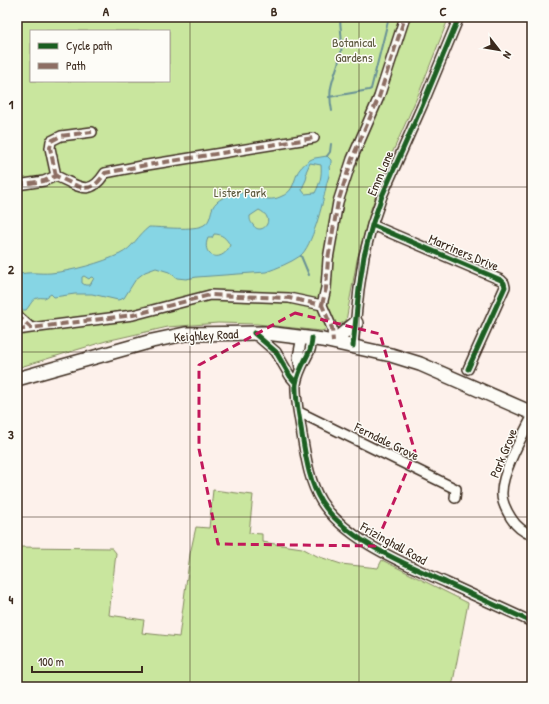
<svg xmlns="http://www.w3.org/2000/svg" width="549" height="704" viewBox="0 0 549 704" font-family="'Patrick Hand',sans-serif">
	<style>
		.green { fill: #c9e69e; stroke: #82885e; fill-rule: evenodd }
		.water { fill: #86d5e4; stroke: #689195; fill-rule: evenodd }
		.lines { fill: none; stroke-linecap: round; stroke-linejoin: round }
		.stream { stroke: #689195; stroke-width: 2 }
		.minor-casing { stroke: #3b2a1e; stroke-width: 12 }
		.highway-casing { stroke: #3b2a1e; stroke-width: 16 }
		.minor { stroke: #fdfcf7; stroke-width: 9 }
		.highway { stroke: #fdfcf7; stroke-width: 13 }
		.quiet { stroke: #8d6e63; stroke-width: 4; stroke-dasharray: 8 4; stroke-linecap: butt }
		.cycleway-casing { stroke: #fdfcf7; stroke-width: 8 }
		.cycleway { stroke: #1b5e20; stroke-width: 5 }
		.marked { fill: none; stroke: #c2185b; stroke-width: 3; stroke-dasharray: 8 5; stroke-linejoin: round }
		.grid { fill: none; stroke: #3b2a1e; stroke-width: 1; stroke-opacity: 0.55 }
		.labels { text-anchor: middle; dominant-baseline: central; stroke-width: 3; stroke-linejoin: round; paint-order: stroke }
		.park-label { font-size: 13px; fill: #5e593e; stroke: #fdfcf7 }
		.street-label { font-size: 13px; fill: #3b2a1e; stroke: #fdfcf7 }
		.neatline { fill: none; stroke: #3b2a1e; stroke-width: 1.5 }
		.grid-label { font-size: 13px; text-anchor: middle; font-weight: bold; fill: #3b2a1e }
	</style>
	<rect width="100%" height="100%" fill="#fdf1eb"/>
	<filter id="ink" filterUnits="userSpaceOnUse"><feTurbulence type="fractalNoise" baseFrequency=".025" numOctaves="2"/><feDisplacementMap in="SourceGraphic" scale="8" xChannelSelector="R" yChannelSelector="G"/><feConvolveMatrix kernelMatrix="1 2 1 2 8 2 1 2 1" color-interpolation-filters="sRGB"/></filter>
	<g filter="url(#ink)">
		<path class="green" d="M17,17H449L419,93L390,158L371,209L357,260L346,321L332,328L321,331L257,324L218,323L168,327L106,341L17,368ZM31,31H169V81H31Z
			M213,490L253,495L249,533L262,534V542L302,548L317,556L341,564L378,568L382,560L468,603L452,687H17V547L112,548L116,553L109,615L144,620L142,633L179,637L190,554L196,527L209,528Z"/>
		<path class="water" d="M327,156L331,160V164L329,167C331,175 327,179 326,187C323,203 312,247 300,256C290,263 277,268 266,272L197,277L186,279L177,278L169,272L156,268L145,272L136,279L124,298L118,300L92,294H75L54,297L51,294L45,298C32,296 33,302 26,310H21L17,306V275C28,271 39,274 51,273C72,271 101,263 120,254C133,248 138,235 149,227C161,227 194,231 204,225C211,221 210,213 213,207C216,200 229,194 236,193C251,191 265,204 280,197C293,192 293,184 297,174C299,168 309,159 315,158C319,157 323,157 327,156ZM310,163L321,165C322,176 320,183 315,193L305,194L302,190C303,183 309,179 306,172ZM259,210C278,219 261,237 253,225C250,221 250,220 250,216ZM214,234C222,234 226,238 230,245C222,265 200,256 208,238H212ZM84,276L89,279L91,277L94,278L90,285H85L82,283V277Z"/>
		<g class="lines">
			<path class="stream" d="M329,97L369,90L371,89L389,17
				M332,111C327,86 334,80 340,57C344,44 340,30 340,17
				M327,156L330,152L331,144
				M301,256L309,275"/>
			<defs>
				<path id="minor" d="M56,176L50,148L51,141L61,136L92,132
					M17,185L44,181L56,176C79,186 89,198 105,173L141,166L314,138
					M372,225L501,280L504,283L505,287L468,369
					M322,305L326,288L328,259L338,202L352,159L379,97L405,17
					M17,315L31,328L133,315L210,295L289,298L322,305L332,328L333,342
					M17,330L31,328
					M254,333L276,352L290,376L296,383
					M312,338C312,342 311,346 310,350C305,361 298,371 296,384C295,400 300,418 302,435C306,458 309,481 321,501C346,541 406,564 447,583C475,596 504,609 532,622
					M353,346L359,289L364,256L372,225L382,196L422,106L459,17
					M300,368L298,357L302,337
					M299,412L456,489L455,498
					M532,417C523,435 502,472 502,492C501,501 506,510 511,518C516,526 523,532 532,535"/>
				<path id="highway" d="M333,342L356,323
					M17,379L152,341L185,334L266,333L323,340L391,355L420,364L532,413"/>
			</defs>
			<use href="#minor" class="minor-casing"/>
			<use href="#highway" class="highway-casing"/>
			<use href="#minor" class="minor"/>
			<use href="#highway" class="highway"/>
			<path class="quiet" d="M56,176L50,148L51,141L61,136L92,132
				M17,185L44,181L56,176C79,186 89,198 105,173L141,166L314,138
				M322,305L326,288L328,259L338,202L352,159L379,97L405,17
				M17,315L31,328L133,315L210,295L289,298L322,305L332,328L333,342
				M17,330L31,328"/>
			<defs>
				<path id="cycleway" d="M372,225L501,280L504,283L505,287L468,369
					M254,333L276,352L290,376L296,383
					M312,338C312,342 311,346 310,350C305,361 298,371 296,384C295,400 300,418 302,435C306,458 309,481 321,501C346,541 406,564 447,583C475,596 504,609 532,622
					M353,346L359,289L364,256L372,225L382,196L422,106L459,17"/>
			</defs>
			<use href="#cycleway" class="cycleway-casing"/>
			<use href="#cycleway" class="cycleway"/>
		</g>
	</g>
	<path class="marked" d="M295,313L380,334L415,452L375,546L218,544L199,449V365Z"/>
	<path class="grid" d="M190,17V687M359,17V687M17,187H532M17,352H532M17,517H532"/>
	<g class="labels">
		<g class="park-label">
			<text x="354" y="42">Botanical<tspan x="354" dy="15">Gardens</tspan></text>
			<text x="240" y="192">Lister Park</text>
		</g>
		<g class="street-label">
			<text transform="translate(380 173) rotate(-67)">Emm Lane</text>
			<text transform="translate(464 252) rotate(23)">Marriners Drive</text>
			<text transform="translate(206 335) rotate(-3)">Keighley Road</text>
			<text transform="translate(387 441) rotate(26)">Ferndale Grove</text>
			<text transform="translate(503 453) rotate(-68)">Park Grove</text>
			<text transform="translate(394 543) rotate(29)">Frizinghall Road</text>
		</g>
	</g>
	<rect width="549" height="704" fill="none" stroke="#fdfcf7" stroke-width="44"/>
	<rect x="30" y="30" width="140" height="52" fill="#fdfcf7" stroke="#afa8a0"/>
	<rect x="38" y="43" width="20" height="6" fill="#1b5e20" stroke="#afa8a0"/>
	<text x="66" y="50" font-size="12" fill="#3b2a1e">Cycle path</text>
	<rect x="38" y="63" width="20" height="6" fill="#8d6e63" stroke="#afa8a0"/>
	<text x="66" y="70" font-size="12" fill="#3b2a1e">Path</text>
	<g transform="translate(499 50) rotate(121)" stroke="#fdfcf7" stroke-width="3" paint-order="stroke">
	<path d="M0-3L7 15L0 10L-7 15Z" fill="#3b2a1e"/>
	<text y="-6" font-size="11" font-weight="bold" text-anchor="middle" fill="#3b2a1e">N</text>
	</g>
	<path d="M32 666v6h110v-6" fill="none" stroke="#3b2a1e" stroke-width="2"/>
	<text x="38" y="666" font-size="12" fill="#3b2a1e" stroke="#fdfcf7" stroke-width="3" paint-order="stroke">100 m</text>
	<rect x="22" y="22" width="505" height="660" class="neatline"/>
	<g class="grid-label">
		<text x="106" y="16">A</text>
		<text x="274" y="16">B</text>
		<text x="443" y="16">C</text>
		<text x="11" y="109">1</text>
		<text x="11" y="274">2</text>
		<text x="11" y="439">3</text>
		<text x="11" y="604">4</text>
	</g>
</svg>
